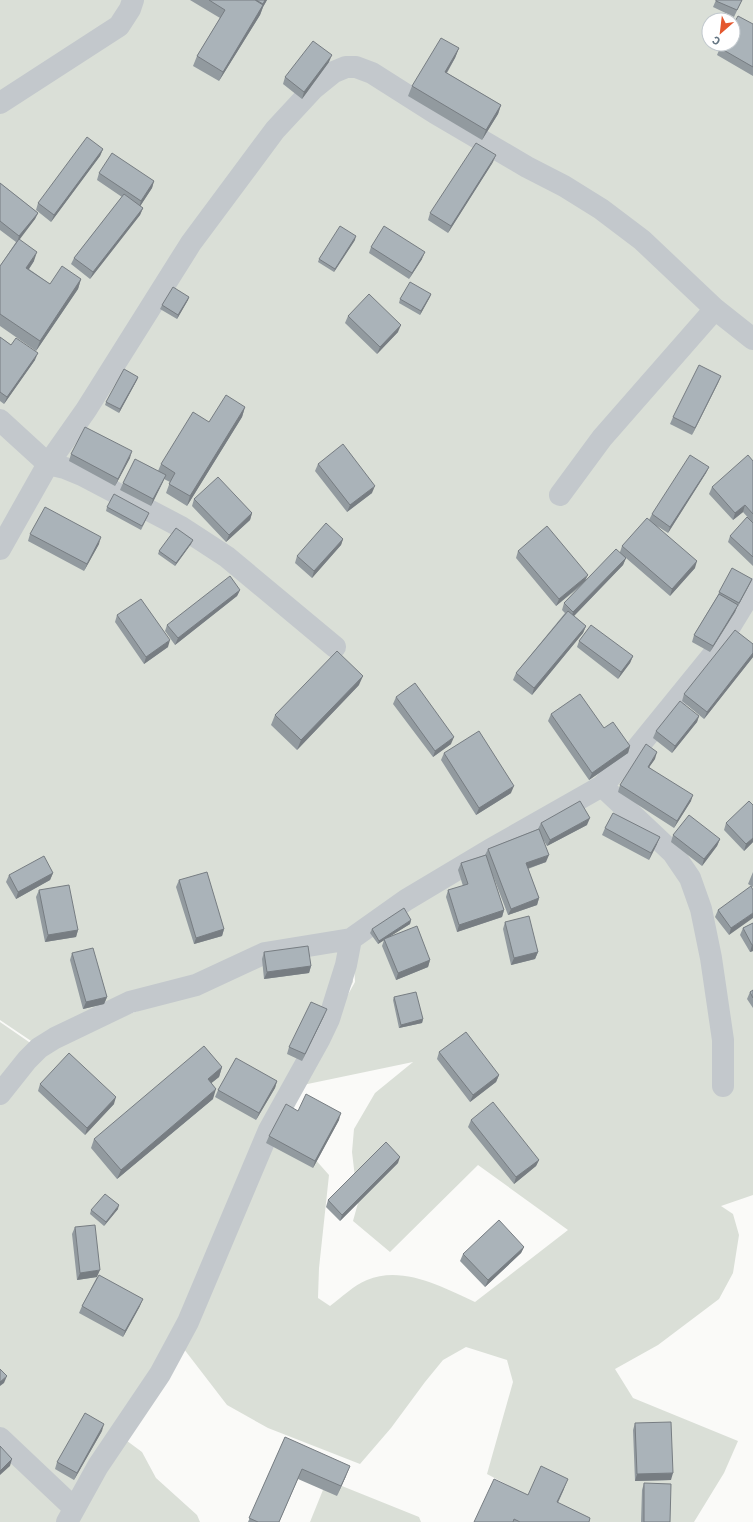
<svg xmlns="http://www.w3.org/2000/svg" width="753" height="1522" viewBox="0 0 753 1522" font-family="'IBM Plex Sans',sans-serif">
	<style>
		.green { fill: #dadfd7; fill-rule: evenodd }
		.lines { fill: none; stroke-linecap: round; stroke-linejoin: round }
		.minor { stroke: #c3c8cc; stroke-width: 22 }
		.wall { fill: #929a9f }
		.shaded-wall { fill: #777d82 }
		.building { fill: #aab3b9; stroke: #777d82 }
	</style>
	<rect width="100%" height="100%" fill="#fafaf8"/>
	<path class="green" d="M0,0H753V1195L721,1206L733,1214L739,1235L733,1273L719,1299L658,1345L615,1369L633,1398L738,1441L724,1473L694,1522H577L487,1474L513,1382L507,1360L466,1347L443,1360L425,1382L391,1428L360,1464L268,1428L227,1405L177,1340L119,1435L142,1452L156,1478L197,1515L200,1522H0V1022L42,1051L127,1015L204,986L263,954L351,944L353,982L309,1065L355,982L353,943L262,952L40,1047L0,1020ZM709,20H733V44H709ZM413,1062L375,1093L354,1129L352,1152L358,1203L353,1221L390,1252L478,1165L568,1230L475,1302C443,1287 402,1265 367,1280C354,1285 341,1298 330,1306L318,1298L319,1268L329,1175L298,1140L267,1123L298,1086Z
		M327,1480L419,1517L421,1522H310Z"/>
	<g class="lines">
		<path class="minor" d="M0,103L119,26L130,9L133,0
			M0,420L48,464L0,549
			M560,495L602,438L715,309
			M335,647L227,557L181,527L82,475L65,468L48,464L86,410L191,243L275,130L313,89L334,72L346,67H356L372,73L435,113L527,167L564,186L601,209L642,240L715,309L753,339
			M602,786L673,853L690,878L701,909L711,958L723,1040V1086
			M0,1094L27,1060L39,1048L55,1038L130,1002L196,985L265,953L351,939
			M0,1438L74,1508
			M67,1522L98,1466L160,1374L188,1322L269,1130L319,1040L329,1019L346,965L351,939L406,900L493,848L602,786L634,752L712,656L753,589"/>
	</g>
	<path class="wall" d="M190,0H267L263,7L260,15L219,81L193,66L197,56L220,18Z
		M716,0H742L734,17L713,7Z
		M753,24V76L717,55L720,48Z
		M459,48L455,58L447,73L501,105L498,114L482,140L408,96L412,86Z
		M329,62L302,99L283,84L285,77Z
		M103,149L100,156L51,222L36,210L38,203Z
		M493,162L448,233L428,220L430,213Z
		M99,173L154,181L152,188L140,206L143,208L140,215L90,279L71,264L74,258L122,197L97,180Z
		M0,183L38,213L35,219L19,239L34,261L29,269L50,284L81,279L78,289L36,351L0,326V266L16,242L0,230Z
		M355,240L334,272L318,262L319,259Z
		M371,247L422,259L409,279L369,253Z
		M431,294L430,297L420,315L399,303L400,299Z
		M189,297L188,300L177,319L160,309L162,305Z
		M348,316L398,332L377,354L345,323Z
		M0,337L11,345L35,360L4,404L0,401Z
		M721,376L718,383L692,435L670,424L673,417Z
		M138,377L137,380L119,413L105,405L106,402Z
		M245,407L242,417L187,506L166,493L170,482L164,479L151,506L120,490L123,483L158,471L161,464L209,422Z
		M71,454L130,458L115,486L69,461Z
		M753,461V566L728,542L730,536L752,522L743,512L733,520L709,494L712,487Z
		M318,464L372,493L347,512L315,471Z
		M709,467L706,473L668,533L657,526L695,568L670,596L626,558L623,565L574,616L586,626L583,633L532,695L513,680L516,673L565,613L562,610L564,603L582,585L556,606L516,558L518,551L586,580L620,552L622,546L649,520L652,514Z
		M194,499L252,513L250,520L226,542L192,506Z
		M107,507L148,516L141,530L106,511Z
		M30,534L99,544L84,571L28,541Z
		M343,539L341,545L312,578L295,563L297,556Z
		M193,540L191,544L175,566L158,554L159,551Z
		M752,579L738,606H737L735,612L710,652L692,642L694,635L718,595L719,592Z
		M240,590L237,596L175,645L165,631L167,625Z
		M117,615L168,647L144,664L115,622Z
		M579,641L633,656L630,663L618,679L577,647Z
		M753,644V657L704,719L682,701L684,694Z
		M359,685L297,750L271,725L275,715Z
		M396,697L451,744L433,757L393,704Z
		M551,714L604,728L630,746L628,753L589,780L548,721Z
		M699,716L697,722L672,753L653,738L656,731Z
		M444,753L511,793L476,815L441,760Z
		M655,759L649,767L691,801L674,828L618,792L620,785Z
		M541,823L587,825L547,846L541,836L546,862L528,869L539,898L537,905L508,915L492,873L504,910L502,917L457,932L446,897L448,890L463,886L458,870L461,863L485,855L488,849L538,829Z
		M726,823L753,842L744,851L724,830Z
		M605,828L657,844L649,860L602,835Z
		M673,835L720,839L717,846L702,866L671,842Z
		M753,872V887L748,884Z
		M53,873L50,880L16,899L6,882L9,875Z
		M179,880L224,929L222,936L194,944L176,887Z
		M39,890L78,930L76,937L45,942L36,897Z
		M753,890L729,935L715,917L718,910Z
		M411,920L410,924L387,938L430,960L428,967L396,980L382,946L384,940L378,944L370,933L372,929Z
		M505,922L538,952L535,959L511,965L503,929Z
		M753,923V951L750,952L740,935L743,928Z
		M264,952L311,966L309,973L264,979L262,959Z
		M72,953L107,997L104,1004L83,1009L70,960Z
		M753,990V1008L747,999L750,992Z
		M394,997L423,1019L422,1023L399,1028L393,1000Z
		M324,1016L302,1061L287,1054L289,1047Z
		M439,1052L499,1075L496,1082L470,1102L437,1059Z
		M222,1067L219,1077L211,1083L213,1099L117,1179L91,1148L94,1139Z
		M277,1081L275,1088L256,1120L215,1097L218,1090Z
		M40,1084L114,1104L85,1135L38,1091Z
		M298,1111L339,1120L313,1168L266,1143L269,1136Z
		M471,1120L539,1160L536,1166L514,1184L468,1127Z
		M398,1163L340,1221L326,1207L328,1200Z
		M118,1209L104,1226L90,1214L91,1210Z
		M75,1227L97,1277L140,1306L123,1337L79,1313L82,1306L97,1277L77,1280L72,1234Z
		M524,1247L521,1253L485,1287L460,1261L463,1254Z
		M635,1423L671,1480L635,1481L633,1430Z
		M102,1431L74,1480L55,1469L57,1462Z
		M285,1437L346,1476L337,1496L298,1479L279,1522H248Z
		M644,1483L670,1522H641L642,1490Z
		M564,1489L558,1503L589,1522H474L528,1495Z"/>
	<path class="shaded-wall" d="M265,0H267L263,7L260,15L219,81L223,72L261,8Z
		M459,48L455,58L441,82L445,72Z
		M332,55L329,62L302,99L304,92Z
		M501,105L498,114L482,140L486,130Z
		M103,149L100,156L51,222L54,215Z
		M496,155L493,162L448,233L451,226Z
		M154,181L152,188L139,208L141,201Z
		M143,208L140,215L90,279L93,272Z
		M38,213L35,219L17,243L19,236Z
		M356,236L355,240L334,272L335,269Z
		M37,252L34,261L23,278L26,268Z
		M425,252L422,259L409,279L412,273Z
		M81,279L78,289L36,351L40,341Z
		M431,294L430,297L420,315L421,311Z
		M189,297L188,300L177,319L178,315Z
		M401,325L398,332L377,354L380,347Z
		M38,353L35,360L4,404L7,397Z
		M721,376L718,383L692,435L695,428Z
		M138,377L137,380L119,413L120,409Z
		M245,407L242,417L187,506L190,496Z
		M132,451L130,458L115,486L118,479Z
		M709,467L706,473L668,533L670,527Z
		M166,475L163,482L151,506L153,499Z
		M375,486L372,493L347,512L350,505Z
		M745,505L743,512L733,520L735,513Z
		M252,513L250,520L226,542L229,535Z
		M101,537L99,544L84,571L87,564Z
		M343,539L341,545L312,578L314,571Z
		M193,540L191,544L175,566L176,563Z
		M626,558L623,565L571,619L573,612Z
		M697,561L695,568L670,596L672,589Z
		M588,575L585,581L556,606L559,599Z
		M752,579L751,582L738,606L739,603Z
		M240,590L237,596L175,645L178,638Z
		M738,605L735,612L710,652L713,646Z
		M586,626L583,633L532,695L534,688Z
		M170,640L168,647L144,664L146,657Z
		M753,653V657L704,719L707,712Z
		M633,656L630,663L618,679L621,672Z
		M363,676L359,685L297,750L301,740Z
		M699,716L697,722L672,753L675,746Z
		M454,737L451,744L433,757L435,751Z
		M630,746L628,753L589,780L592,773Z
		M657,752L655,759L645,773L648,767Z
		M514,786L511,793L476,815L479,808Z
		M693,795L691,801L674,828L677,821Z
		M590,818L587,825L547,846L550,840Z
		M660,837L657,844L649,860L651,853Z
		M753,838V842L744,851L746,844Z
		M720,839L717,846L702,866L704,859Z
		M549,855L546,862L523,870L526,863Z
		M53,873L50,880L16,899L18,892Z
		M539,898L537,905L508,915L511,909Z
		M504,910L502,917L457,932L459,925Z
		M753,913V918L729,935L731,928Z
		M411,920L410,924L378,944L379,941Z
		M224,929L222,936L194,944L196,938Z
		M78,930L76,937L45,942L48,935Z
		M752,945H753V951L750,952Z
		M538,952L535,959L511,965L514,958Z
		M430,960L428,967L396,980L398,973Z
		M311,966L309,973L264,979L267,972Z
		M107,997L104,1004L83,1009L86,1002Z
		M327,1009L324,1016L302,1061L305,1054Z
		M423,1019L422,1023L399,1028L401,1025Z
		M222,1067L219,1077L204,1089L208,1079Z
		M499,1075L496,1082L470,1102L473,1095Z
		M277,1081L275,1088L256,1120L259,1113Z
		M216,1089L213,1099L117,1179L121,1170Z
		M116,1097L114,1104L85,1135L87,1128Z
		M341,1113L339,1120L313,1168L315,1161Z
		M400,1157L398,1163L340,1221L342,1215Z
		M539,1160L536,1166L514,1184L516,1177Z
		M119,1205L118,1209L104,1226L106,1222Z
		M524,1247L521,1253L485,1287L488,1280Z
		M100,1270L97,1277L77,1280L80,1273Z
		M143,1299L140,1306L123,1337L125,1331Z
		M7,1376L4,1383L0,1386V1382Z
		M104,1424L102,1431L74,1480L77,1473Z
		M12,1459L10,1466L0,1475V1471Z
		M350,1466L346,1476L337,1496L341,1486Z
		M673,1473L671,1480L635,1481L637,1474Z
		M568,1479L564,1489L553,1512L557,1502Z"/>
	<path class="building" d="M209,0H255L263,5L223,72L197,56L225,10Z
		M256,0H265L263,4Z
		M716,0H742L737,10L716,1Z
		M738,16L753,24V67L720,48L722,44H733V25Z
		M441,38L459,48L445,72L501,105L486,130L412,86Z
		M313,41L332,55L304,92L285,77Z
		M87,137L103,149L54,215L38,203Z
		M476,143L496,155L451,226L430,213Z
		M112,153L154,181L141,201L99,173Z
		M0,183L38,213L19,236L0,221Z
		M124,194L143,208L93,272L74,258Z
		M340,226L356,236L335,269L319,259Z
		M384,226L425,252L412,273L371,247Z
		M19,239L37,252L26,268L50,284L62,266L81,279L40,341L0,314V266Z
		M410,282L431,294L421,311L400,299Z
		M173,287L189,297L178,315L162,305Z
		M369,294L401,325L380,347L348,316Z
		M0,337L11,345L16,338L38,353L7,397L0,392Z
		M699,365L721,376L695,428L673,417Z
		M124,369L138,377L120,409L106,402Z
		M226,395L245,407L190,496L169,484L175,473L161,464L193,412L209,422Z
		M85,427L132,451L118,479L71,454Z
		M343,444L375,486L350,505L318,464Z
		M690,455L709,467L670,527L652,514Z
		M748,455L753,461V514L745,505L735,513L712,487Z
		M135,459L166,475L153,499L123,483Z
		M218,477L252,513L229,535L194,499Z
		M114,494L149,513L142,526L107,507Z
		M45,507L101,537L87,564L30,534Z
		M747,517L753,523V557L730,536Z
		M647,518L697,561L672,589L622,546Z
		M326,523L343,539L314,571L297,556Z
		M547,526L588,575L559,599L518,551Z
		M176,528L193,540L176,563L159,551Z
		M616,549L626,558L573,612L564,603Z
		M732,568L752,579L739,603L719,592Z
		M230,576L240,590L178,638L167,625Z
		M719,594L738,605L713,646L694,635Z
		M141,599L170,640L146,657L117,615Z
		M568,611L586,626L534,688L516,673Z
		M591,625L633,656L621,672L579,641Z
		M735,630L753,644V653L707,712L684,694Z
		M337,651L363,676L301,740L275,715Z
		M415,683L454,737L435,751L396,697Z
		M580,694L604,728L613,722L630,746L592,773L551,714Z
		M680,701L699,716L675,746L656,731Z
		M479,731L514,786L479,808L444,753Z
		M646,744L657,752L648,767L693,795L677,821L620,785Z
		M580,801L590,818L550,840L541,823Z
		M749,801L753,805V838L746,844L726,823Z
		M613,813L660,837L651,853L605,828Z
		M689,815L720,839L704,859L673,835Z
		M539,829L549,855L526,863L539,898L511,909L488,849Z
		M486,855L504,910L459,925L448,890L468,884L461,863Z
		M44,856L53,873L18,892L9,875Z
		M207,872L224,929L196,938L179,880Z
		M69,885L78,930L48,935L39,890Z
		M751,886L753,890V913L731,928L718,910Z
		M404,908L411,920L379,941L372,929Z
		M529,916L538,952L514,958L505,922Z
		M753,923V945H752L743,928Z
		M417,926L430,960L398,973L384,939Z
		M308,946L311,966L267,972L264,952Z
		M93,948L107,997L86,1002L72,953Z
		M753,990V998L750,992Z
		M416,992L423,1019L401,1025L394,997Z
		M311,1002L327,1009L305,1054L289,1047Z
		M466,1032L499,1075L473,1095L439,1052Z
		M204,1046L222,1067L208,1079L216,1089L121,1170L94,1139Z
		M69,1053L116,1097L87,1128L40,1084Z
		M236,1058L277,1081L259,1113L218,1090Z
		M306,1094L341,1113L315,1161L269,1136L286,1104L298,1111Z
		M493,1102L539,1160L516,1177L471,1120Z
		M386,1142L400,1157L342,1215L328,1200Z
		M105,1194L119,1205L106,1222L91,1210Z
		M499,1220L524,1247L488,1280L463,1254Z
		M95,1225L100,1270L80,1273L75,1227Z
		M99,1275L143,1299L125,1331L82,1306Z
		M0,1369L7,1376L0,1382Z
		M85,1413L104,1424L77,1473L57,1462Z
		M671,1422L673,1473L637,1474L635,1423Z
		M285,1437L350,1466L341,1486L302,1469L279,1522H258L249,1518Z
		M0,1446L12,1459L0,1471Z
		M541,1466L568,1479L557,1502L590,1518L589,1522H520L514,1519L513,1522H474L494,1479L528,1495Z
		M644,1483L671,1484L670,1522H644Z"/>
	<g transform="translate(721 32) rotate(208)"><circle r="19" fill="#ffffff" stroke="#c1c8cd"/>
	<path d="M0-3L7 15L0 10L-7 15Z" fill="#e4572e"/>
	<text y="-6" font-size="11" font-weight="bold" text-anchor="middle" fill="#657683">С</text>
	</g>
</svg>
